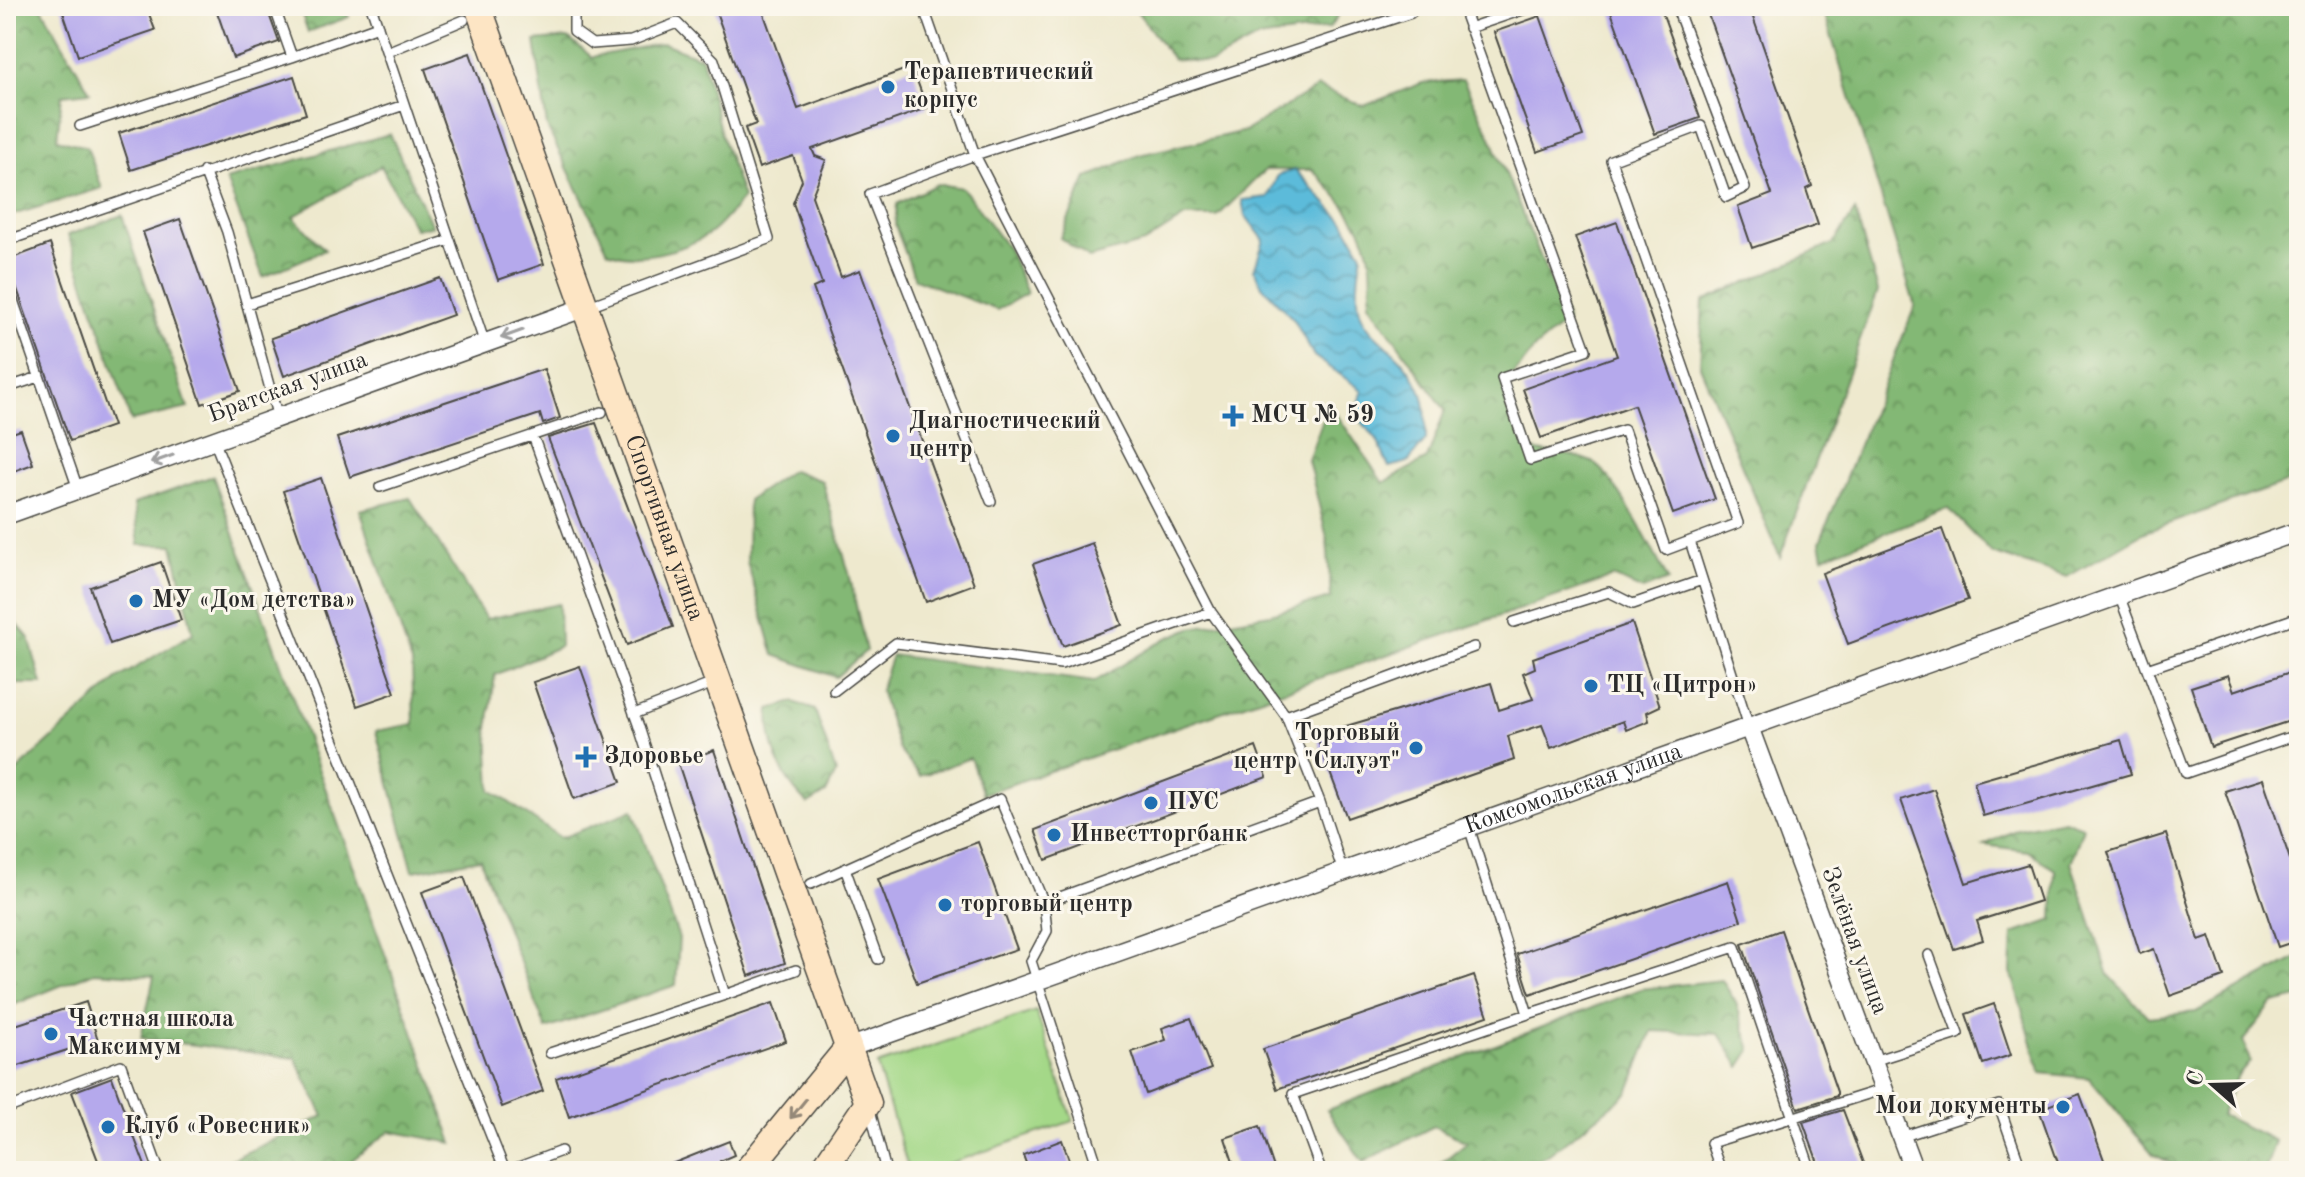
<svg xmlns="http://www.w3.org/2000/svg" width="2305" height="1177" viewBox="0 0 2305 1177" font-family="'Old Standard TT',serif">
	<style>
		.forest { fill: url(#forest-crowns); stroke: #577250; stroke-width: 2 }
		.park { fill: #a4d888; stroke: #68825a; stroke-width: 2 }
		.water { fill: url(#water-waves); stroke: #437382; stroke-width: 2 }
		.building { fill: #b5a9ec }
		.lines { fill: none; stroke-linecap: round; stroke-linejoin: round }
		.lane-casing { stroke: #484843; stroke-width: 12 }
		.street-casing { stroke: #484843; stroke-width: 21 }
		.secondary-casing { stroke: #484843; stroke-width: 29 }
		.lane { stroke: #fff; stroke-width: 9 }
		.street { stroke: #fff; stroke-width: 18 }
		.secondary { stroke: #fde5c4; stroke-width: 26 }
		.oneway { stroke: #a0a0a0 }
		.oneway2 { stroke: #948878 }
		.poi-dot { fill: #1f6fb2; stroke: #fbf7ec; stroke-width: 3 }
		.labels { text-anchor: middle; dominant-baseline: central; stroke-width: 6; stroke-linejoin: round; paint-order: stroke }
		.poi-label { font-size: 24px; font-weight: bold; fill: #2b2b2b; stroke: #fbf7ec; text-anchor: start }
		.street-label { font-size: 24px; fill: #2b2b2b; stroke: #fbf7ec }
	</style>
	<defs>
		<pattern id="forest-crowns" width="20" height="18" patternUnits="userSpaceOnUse" patternTransform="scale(2)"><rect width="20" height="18" fill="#83b874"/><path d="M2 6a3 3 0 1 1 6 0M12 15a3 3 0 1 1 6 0" fill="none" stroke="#6b965f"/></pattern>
		<pattern id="water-waves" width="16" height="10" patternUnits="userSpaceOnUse" patternTransform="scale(2)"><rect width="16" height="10" fill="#5bbbda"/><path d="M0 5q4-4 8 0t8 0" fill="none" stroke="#4b98b1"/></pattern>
	</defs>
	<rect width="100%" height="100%" fill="#fbf7ec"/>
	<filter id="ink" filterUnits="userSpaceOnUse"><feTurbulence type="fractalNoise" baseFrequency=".0125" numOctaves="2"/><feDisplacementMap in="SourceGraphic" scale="16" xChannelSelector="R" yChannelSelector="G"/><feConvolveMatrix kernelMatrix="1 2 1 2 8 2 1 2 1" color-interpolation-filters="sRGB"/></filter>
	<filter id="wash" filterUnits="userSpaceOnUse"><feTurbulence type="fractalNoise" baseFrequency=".006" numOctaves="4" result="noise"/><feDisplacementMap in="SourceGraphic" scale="32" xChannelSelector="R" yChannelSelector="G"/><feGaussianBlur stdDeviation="1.8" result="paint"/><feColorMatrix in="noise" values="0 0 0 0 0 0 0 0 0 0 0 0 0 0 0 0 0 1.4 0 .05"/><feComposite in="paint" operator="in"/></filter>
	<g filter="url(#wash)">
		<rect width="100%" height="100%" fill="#eee9ce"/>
		<path class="forest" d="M6,6H41L90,92L62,95L57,139L87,147L102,188L6,217Z
			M299,6H345L349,17L308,32Z
			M1133,6H1345L1329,28L1258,38L1211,63L1173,59Z
			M1822,6H2299V332L2294,333L2299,343V478L2145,532L2067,577L1992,553L1948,508L1823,557L1820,542L1915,306Z
			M568,38L592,57L664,43L702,58L721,134L743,198C733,209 721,226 709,234C682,251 636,263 608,251L547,127L535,41Z
			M1463,80L1490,135L1567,321L1534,349L1503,389L1507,409L1526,449C1548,454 1570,452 1592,462C1612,470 1657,558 1668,580L1643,590L1613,577L983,794L970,758L920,776L899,750L880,690L892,655L1094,682L1165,639L1191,628L1270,614L1331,598L1327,538L1308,460L1329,403L1383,483L1427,459L1445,410L1369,303C1381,241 1352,212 1313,170H1265L1217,217H1185L1144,243L1089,258L1060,238L1087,178L1139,155L1245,131L1318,87L1364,106L1422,83Z
			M390,134L432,226L415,229L381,166L293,217L325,250L263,277L226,180Z
			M937,184L963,188L1008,249L1027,293L997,310L915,279L895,225L897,204Z
			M1855,211L1878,291L1780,557L1700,366L1703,301L1833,244Z
			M122,215L188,408L131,421L68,235Z
			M792,470L822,481L849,573L866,651L836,677L774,655L747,562L748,500Z
			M213,476L453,1143L390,1131L352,1160L356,1171H207L324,1116L295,1058L141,1038L154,976L94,972L6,1008V781L117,679L193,633L173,545H139L134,504Z
			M410,498L486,619L559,604L560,646L495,675L488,728L491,790L561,838L633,810L679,938L676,985L546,1029L480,859L413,871L376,731L414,724L412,663L360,510Z
			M6,611L29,638L42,684H6Z
			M794,702L815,710L836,773L826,793L808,804C783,783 766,741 770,709Z
			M2064,820L2083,827L2071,863L2109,975L2148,1017L2196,1012L2299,957V997L2273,1003L2243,1041L2250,1061L2238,1075L2221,1115L2275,1141L2265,1171H2185L2153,1154L2089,1078L2041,1073L2011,972L2013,934L2053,920L2055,870L2028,851L1984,845L2018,829Z
			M1722,980L1736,1003L1751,1050L1740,1067L1719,1034L1652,1031L1628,1093L1548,1155L1514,1171H1431L1467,1142L1434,1126L1363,1162L1327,1110L1641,989Z"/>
		<path class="park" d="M1036,1011L1073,1121L927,1171H909L877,1065Z"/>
		<path class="water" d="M1295,170L1344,222L1362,254C1344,344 1385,325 1418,384C1427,401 1426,422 1426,440L1408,462L1389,467L1377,440L1357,416L1362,390L1314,356L1294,320L1262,286L1254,270L1264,240L1245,215L1242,200L1268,197L1278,175Z"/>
		<g id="blocks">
			<path class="building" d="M61,6H146L155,30L78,56Z
				M215,6H266L279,42L233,58Z
				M714,6H761L798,109L912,67L927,108L812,149L815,156L826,160L812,196L841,277L860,270L974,584L926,602L813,288L822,284L793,203L802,180L793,156L759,168L745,128L756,124Z
				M1609,6H1660L1700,118L1655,134Z
				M1705,6H1749L1812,186L1806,189L1818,225L1752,248L1738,207L1772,194Z
				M1540,16L1583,136L1537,152L1494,32Z
				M470,53L544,264L498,280L425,69Z
				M294,76L306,114L131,170L119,133Z
				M180,219L240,391L202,404L143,232Z
				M1617,222L1715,499L1673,514L1634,405L1541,438L1523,389L1617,356L1575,237Z
				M50,244L113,426L70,441L7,260Z
				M440,278L453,315L284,376L271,338Z
				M544,369L560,418L543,424L540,414L350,477L337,438Z
				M596,423L673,627L627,645L548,438Z
				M21,430L33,464L6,474V435Z
				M321,478L395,693L357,706L283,491Z
				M1942,529L1968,600L1848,644L1822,573Z
				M1092,543L1122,625L1063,646L1033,564Z
				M161,562L181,620L110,644L90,587Z
				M1632,623L1660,706L1647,712L1649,721L1626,730L1623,721L1551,748L1542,725L1508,736L1514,760L1347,818L1316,735L1491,683L1499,710L1533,699L1523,673L1535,668L1533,658Z
				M580,666L621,782L574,799L533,682Z
				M2299,669V718L2211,747L2191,687L2228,675L2234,691Z
				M2121,740L2131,774L1983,816L1974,782Z
				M1256,747L1267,777L1046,860L1035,830Z
				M714,750L785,963L749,976L678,763Z
				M2263,779L2299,886V940L2278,947L2225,791Z
				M1934,789L1966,883L2028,864L2040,901L1977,921L1983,940L1954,949L1901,800Z
				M2166,834L2199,940L2210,936L2224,977L2170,996L2154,949L2140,954L2108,852Z
				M978,842L1017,949L917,983L878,879Z
				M464,877L543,1091L502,1107L422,892Z
				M1728,881L1741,921L1530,994L1517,954Z
				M1781,930L1837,1092V1096L1798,1108L1742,944Z
				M1474,976L1488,1016L1277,1089L1263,1049Z
				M86,1002L98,1040L6,1070V1028Z
				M773,1003L786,1041L569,1117L556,1078Z
				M1994,1004L2011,1055L1983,1064L1966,1014Z
				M1191,1018L1211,1069L1146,1094L1132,1052L1166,1040L1162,1028Z
				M112,1077L118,1094L147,1171H102L72,1092Z
				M2080,1094L2108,1171H2061L2039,1109Z
				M1843,1110L1866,1171H1821L1803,1122Z
				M1260,1126L1275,1171H1236L1225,1138Z
				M1062,1140L1073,1171H1029L1023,1155Z
				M729,1141L734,1155L720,1161L723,1171H654Z"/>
		</g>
	</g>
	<g filter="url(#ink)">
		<use href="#blocks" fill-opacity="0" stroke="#484843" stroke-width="2"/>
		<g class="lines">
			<defs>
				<path id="lane" d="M274,6L292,57L378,26
					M371,6L485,344
					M574,6V31L592,44L631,41L677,23L714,60L769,239L589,306
					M923,6L975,155L1211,612L1286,716
					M1462,6L1586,350L1502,378L1530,460L1624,430L1666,550L1738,523L1611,160L1701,126L1726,197L1745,188L1676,6
					M1469,28L1534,6
					M387,52L464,20
					M80,126L292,57
					M204,171L227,232L278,418
					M6,241L404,105
					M6,280L78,489
					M247,304L450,240
					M6,388L39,377
					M533,436L638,724L725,995L550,1053
					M214,440L505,1171
					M380,487L602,412
					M991,501L870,194L975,155L1411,13L1414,6
					M1690,541L1749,727
					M2119,595L2147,669L2299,617
					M1514,622L1609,592L1633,604L1702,580
					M2147,669L2186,773L2299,734
					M834,691L896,643L1061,664L1211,612
					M634,714L716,682
					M1320,802L1286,716L1474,647
					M846,871L878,959
					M811,884L1000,799L1044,903
					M725,995L796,970
					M1528,1014L1735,947L1811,1171
					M1873,1061L1958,1034L1929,955
					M6,1109L121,1065L157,1165
					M870,1110L886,1171
					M1901,1137L1999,1105L2022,1171
					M508,1171L561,1151
					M1099,1171L1031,961L1047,931L1044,903L1320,802L1343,872
					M1321,1171L1293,1094L1528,1014L1469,827
					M1721,1171L1711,1143L1884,1089"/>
				<g id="street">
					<path d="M6,515L586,307"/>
					<path d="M1749,727L1914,1171"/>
					<path id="s1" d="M848,1048L2299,531"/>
				</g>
				<g id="secondary">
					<path id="s2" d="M478,6L868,1103L822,1171"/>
					<path d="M747,1171L848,1048"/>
				</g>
			</defs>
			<use href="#lane" class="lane-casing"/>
			<use href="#street" class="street-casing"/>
			<use href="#secondary" class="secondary-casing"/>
			<use href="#lane" class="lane"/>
			<use href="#street" class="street"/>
			<use href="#secondary" class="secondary"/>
		</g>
		<defs><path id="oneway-shaft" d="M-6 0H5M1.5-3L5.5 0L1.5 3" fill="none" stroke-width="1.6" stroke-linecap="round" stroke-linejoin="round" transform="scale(2)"/></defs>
		<g class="oneway">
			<use href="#oneway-shaft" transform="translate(512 334) rotate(160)"/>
			<use href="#oneway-shaft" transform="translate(162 459) rotate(160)"/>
		</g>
		<use class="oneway2" href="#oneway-shaft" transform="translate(798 1109) rotate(129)"/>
	</g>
	<g class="poi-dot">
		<circle cx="888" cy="87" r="8"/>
		<path d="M1229 404h8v8h8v8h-8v8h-8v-8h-8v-8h8z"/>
		<circle cx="893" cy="436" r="8"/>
		<circle cx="136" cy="601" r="8"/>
		<circle cx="1591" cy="686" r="8"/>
		<circle cx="1416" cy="748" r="8"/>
		<path d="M582 745h8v8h8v8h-8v8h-8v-8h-8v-8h8z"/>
		<circle cx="1151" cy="803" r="8"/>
		<circle cx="1054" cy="835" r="8"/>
		<circle cx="945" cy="905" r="8"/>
		<circle cx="51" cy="1034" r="8"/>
		<circle cx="2063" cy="1107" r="8"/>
		<circle cx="108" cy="1127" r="8"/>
	</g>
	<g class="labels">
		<g class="poi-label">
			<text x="904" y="73">Терапевтический<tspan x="904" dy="28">корпус</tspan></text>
			<text x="1251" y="416">МСЧ № 59</text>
			<text x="909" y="422">Диагностический<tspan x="909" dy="28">центр</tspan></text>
			<text x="152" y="601">МУ «Дом детства»</text>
			<text x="1607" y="686">ТЦ «Цитрон»</text>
			<text x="1400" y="734" text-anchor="end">Торговый<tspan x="1400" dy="28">центр "Силуэт"</tspan></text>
			<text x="604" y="757">Здоровье</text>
			<text x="1167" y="803">ПУС</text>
			<text x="1070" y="835">Инвестторгбанк</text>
			<text x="961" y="905">торговый центр</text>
			<text x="67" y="1020">Частная школа<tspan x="67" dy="28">Максимум</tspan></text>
			<text x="2047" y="1107" text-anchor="end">Мои документы</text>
			<text x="124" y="1127">Клуб «Ровесник»</text>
		</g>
		<g class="street-label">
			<text transform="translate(288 388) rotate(-20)">Братская улица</text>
			<text stroke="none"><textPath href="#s2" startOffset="554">Спортивная улица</textPath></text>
			<text stroke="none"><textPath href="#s1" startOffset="770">Комсомольская улица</textPath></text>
			<text transform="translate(1854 941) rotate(70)">Зелёная улица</text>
		</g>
	</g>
	<rect width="2305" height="1177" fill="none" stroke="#fbf7ec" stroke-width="32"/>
	<g transform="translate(2213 1085) rotate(290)" stroke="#fbf7ec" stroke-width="6" paint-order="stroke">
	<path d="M0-6L14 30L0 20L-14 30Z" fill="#2b2b2b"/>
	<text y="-12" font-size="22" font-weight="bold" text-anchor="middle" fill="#2b2b2b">С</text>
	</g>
</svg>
